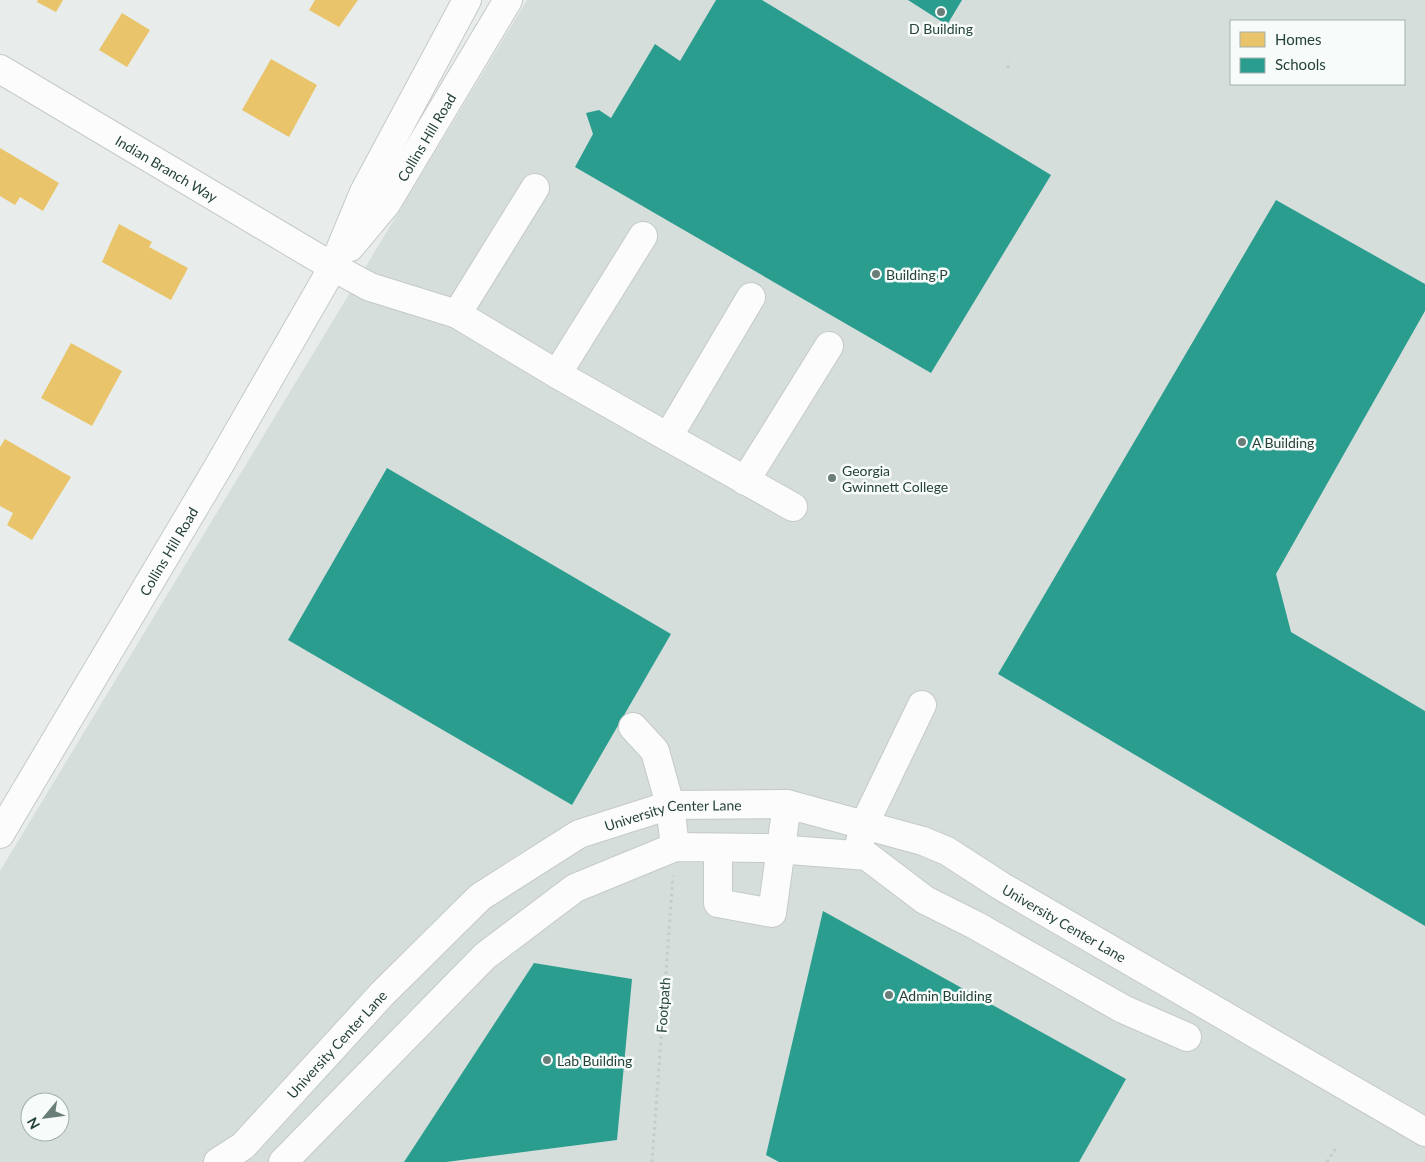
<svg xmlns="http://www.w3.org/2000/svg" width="1425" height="1162" viewBox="0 0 1425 1162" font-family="Lato,sans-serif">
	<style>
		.built { fill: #d6dedb; fill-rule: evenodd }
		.homes { fill: #e9c46a }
		.schools { fill: #2a9d8f }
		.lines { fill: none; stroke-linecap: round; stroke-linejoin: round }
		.minor-casing { stroke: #c5cac8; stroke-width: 30 }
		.path { stroke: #c3ccca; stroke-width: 3; stroke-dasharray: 2.5 4; stroke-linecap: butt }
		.minor { stroke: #fcfcfc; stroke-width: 28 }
		.poi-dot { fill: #697e78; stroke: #f7fbf9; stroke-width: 2 }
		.labels { text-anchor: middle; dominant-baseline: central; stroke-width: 5; stroke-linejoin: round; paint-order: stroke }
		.poi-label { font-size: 14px; fill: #24423a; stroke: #f7fbf9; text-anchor: start }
		.street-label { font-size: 14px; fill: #24423a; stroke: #f7fbf9 }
	</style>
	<rect width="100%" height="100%" fill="#e8edeb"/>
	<path class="built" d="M527,0H1425V1162H0V871ZM1231,21H1404V84H1231ZM30,1102H60V1132H30Z"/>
	<path class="homes" d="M38,0H63L56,12L37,2Z
		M315,0H358L339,27L309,10Z
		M122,13L150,30L127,67L99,50Z
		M271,59L317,85L289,137L242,110Z
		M0,148L59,183L43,211L20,197L15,205L0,196Z
		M119,224L152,242L149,247L188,268L171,300L102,262Z
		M71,343L122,371L92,426L41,398Z
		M5,439L71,477L32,540L7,525L13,513L0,506V447Z"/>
	<path class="schools" d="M716,0H762L1051,175L931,373L575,167L593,134L586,113L599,110L611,118L655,44L680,61Z
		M908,0H962L947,25Z
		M1276,200L1425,284V311L1276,574L1291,632L1425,711V926L998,674Z
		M387,468L671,634L572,805L288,640Z
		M823,911L1126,1079L1079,1162H779L766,1155Z
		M534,963L632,979L617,1140L446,1162H404Z"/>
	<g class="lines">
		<defs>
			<g id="minor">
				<path id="s1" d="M0,69L333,267L370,287L457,314L535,188"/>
				<path id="s2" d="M350,247L386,204L508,0"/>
				<path d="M457,314L557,374L643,236"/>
				<path d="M557,374L668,437L751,297"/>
				<path d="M668,437L793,507"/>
				<path d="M745,481L829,346"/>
				<path d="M633,727L655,751L670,805L675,847"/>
				<path id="s3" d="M0,834L217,469L333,267L364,192L467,0"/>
				<path d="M860,842L864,825L922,705"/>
				<path d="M718,848V903L772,913L787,804"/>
				<path id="s4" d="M218,1162L243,1146L382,994L480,897L579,834L670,805L787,804L923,841L947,851L1001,886L1425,1132"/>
				<path d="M283,1162L485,956L575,888L675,847L764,848L867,856L925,900L975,925L1123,1009L1187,1037"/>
			</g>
		</defs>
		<use href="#minor" class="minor-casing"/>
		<path class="path" d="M1008,68L1009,61
			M652,1162L673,876
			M1327,1162L1336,1148"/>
		<use href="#minor" class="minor"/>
	</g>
	<g class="poi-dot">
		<circle cx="941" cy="12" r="5"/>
		<circle cx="876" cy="274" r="5"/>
		<circle cx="1242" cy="442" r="5"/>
		<circle cx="832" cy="478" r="5"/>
		<circle cx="889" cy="995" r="5"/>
		<circle cx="547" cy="1060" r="5"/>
	</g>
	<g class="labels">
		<g class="poi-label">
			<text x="941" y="28" text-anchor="middle">D Building</text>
			<text x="886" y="274">Building P</text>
			<text x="1252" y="442">A Building</text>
			<text x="842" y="470">Georgia<tspan x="842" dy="16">Gwinnett College</tspan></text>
			<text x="899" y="995">Admin Building</text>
			<text x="557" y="1060">Lab Building</text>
		</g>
		<g class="street-label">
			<text stroke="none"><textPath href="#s2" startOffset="134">Collins Hill Road</textPath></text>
			<text stroke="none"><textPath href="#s1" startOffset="194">Indian Branch Way</textPath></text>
			<text stroke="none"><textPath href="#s3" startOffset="329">Collins Hill Road</textPath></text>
			<text stroke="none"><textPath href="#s4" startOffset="588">University Center Lane</textPath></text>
			<text stroke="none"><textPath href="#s4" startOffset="1008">University Center Lane</textPath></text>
			<text transform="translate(663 1005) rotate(-86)">Footpath</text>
			<text stroke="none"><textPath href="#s4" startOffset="168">University Center Lane</textPath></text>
		</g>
	</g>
	<rect x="1230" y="20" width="175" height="65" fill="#f7fbf9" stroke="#a3b1ad"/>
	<rect x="1240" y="32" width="25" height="15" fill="#e9c46a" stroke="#a3b1ad"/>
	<text x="1275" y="45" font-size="15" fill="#24423a">Homes</text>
	<rect x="1240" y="58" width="25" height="15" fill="#2a9d8f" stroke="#a3b1ad"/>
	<text x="1275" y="70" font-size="15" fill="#24423a">Schools</text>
	<g transform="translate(45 1117) rotate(241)"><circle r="24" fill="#f7fbf9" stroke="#a3b1ad"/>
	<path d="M0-4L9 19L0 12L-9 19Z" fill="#697e78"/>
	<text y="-8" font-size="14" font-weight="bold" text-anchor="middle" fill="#24423a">N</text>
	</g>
</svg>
